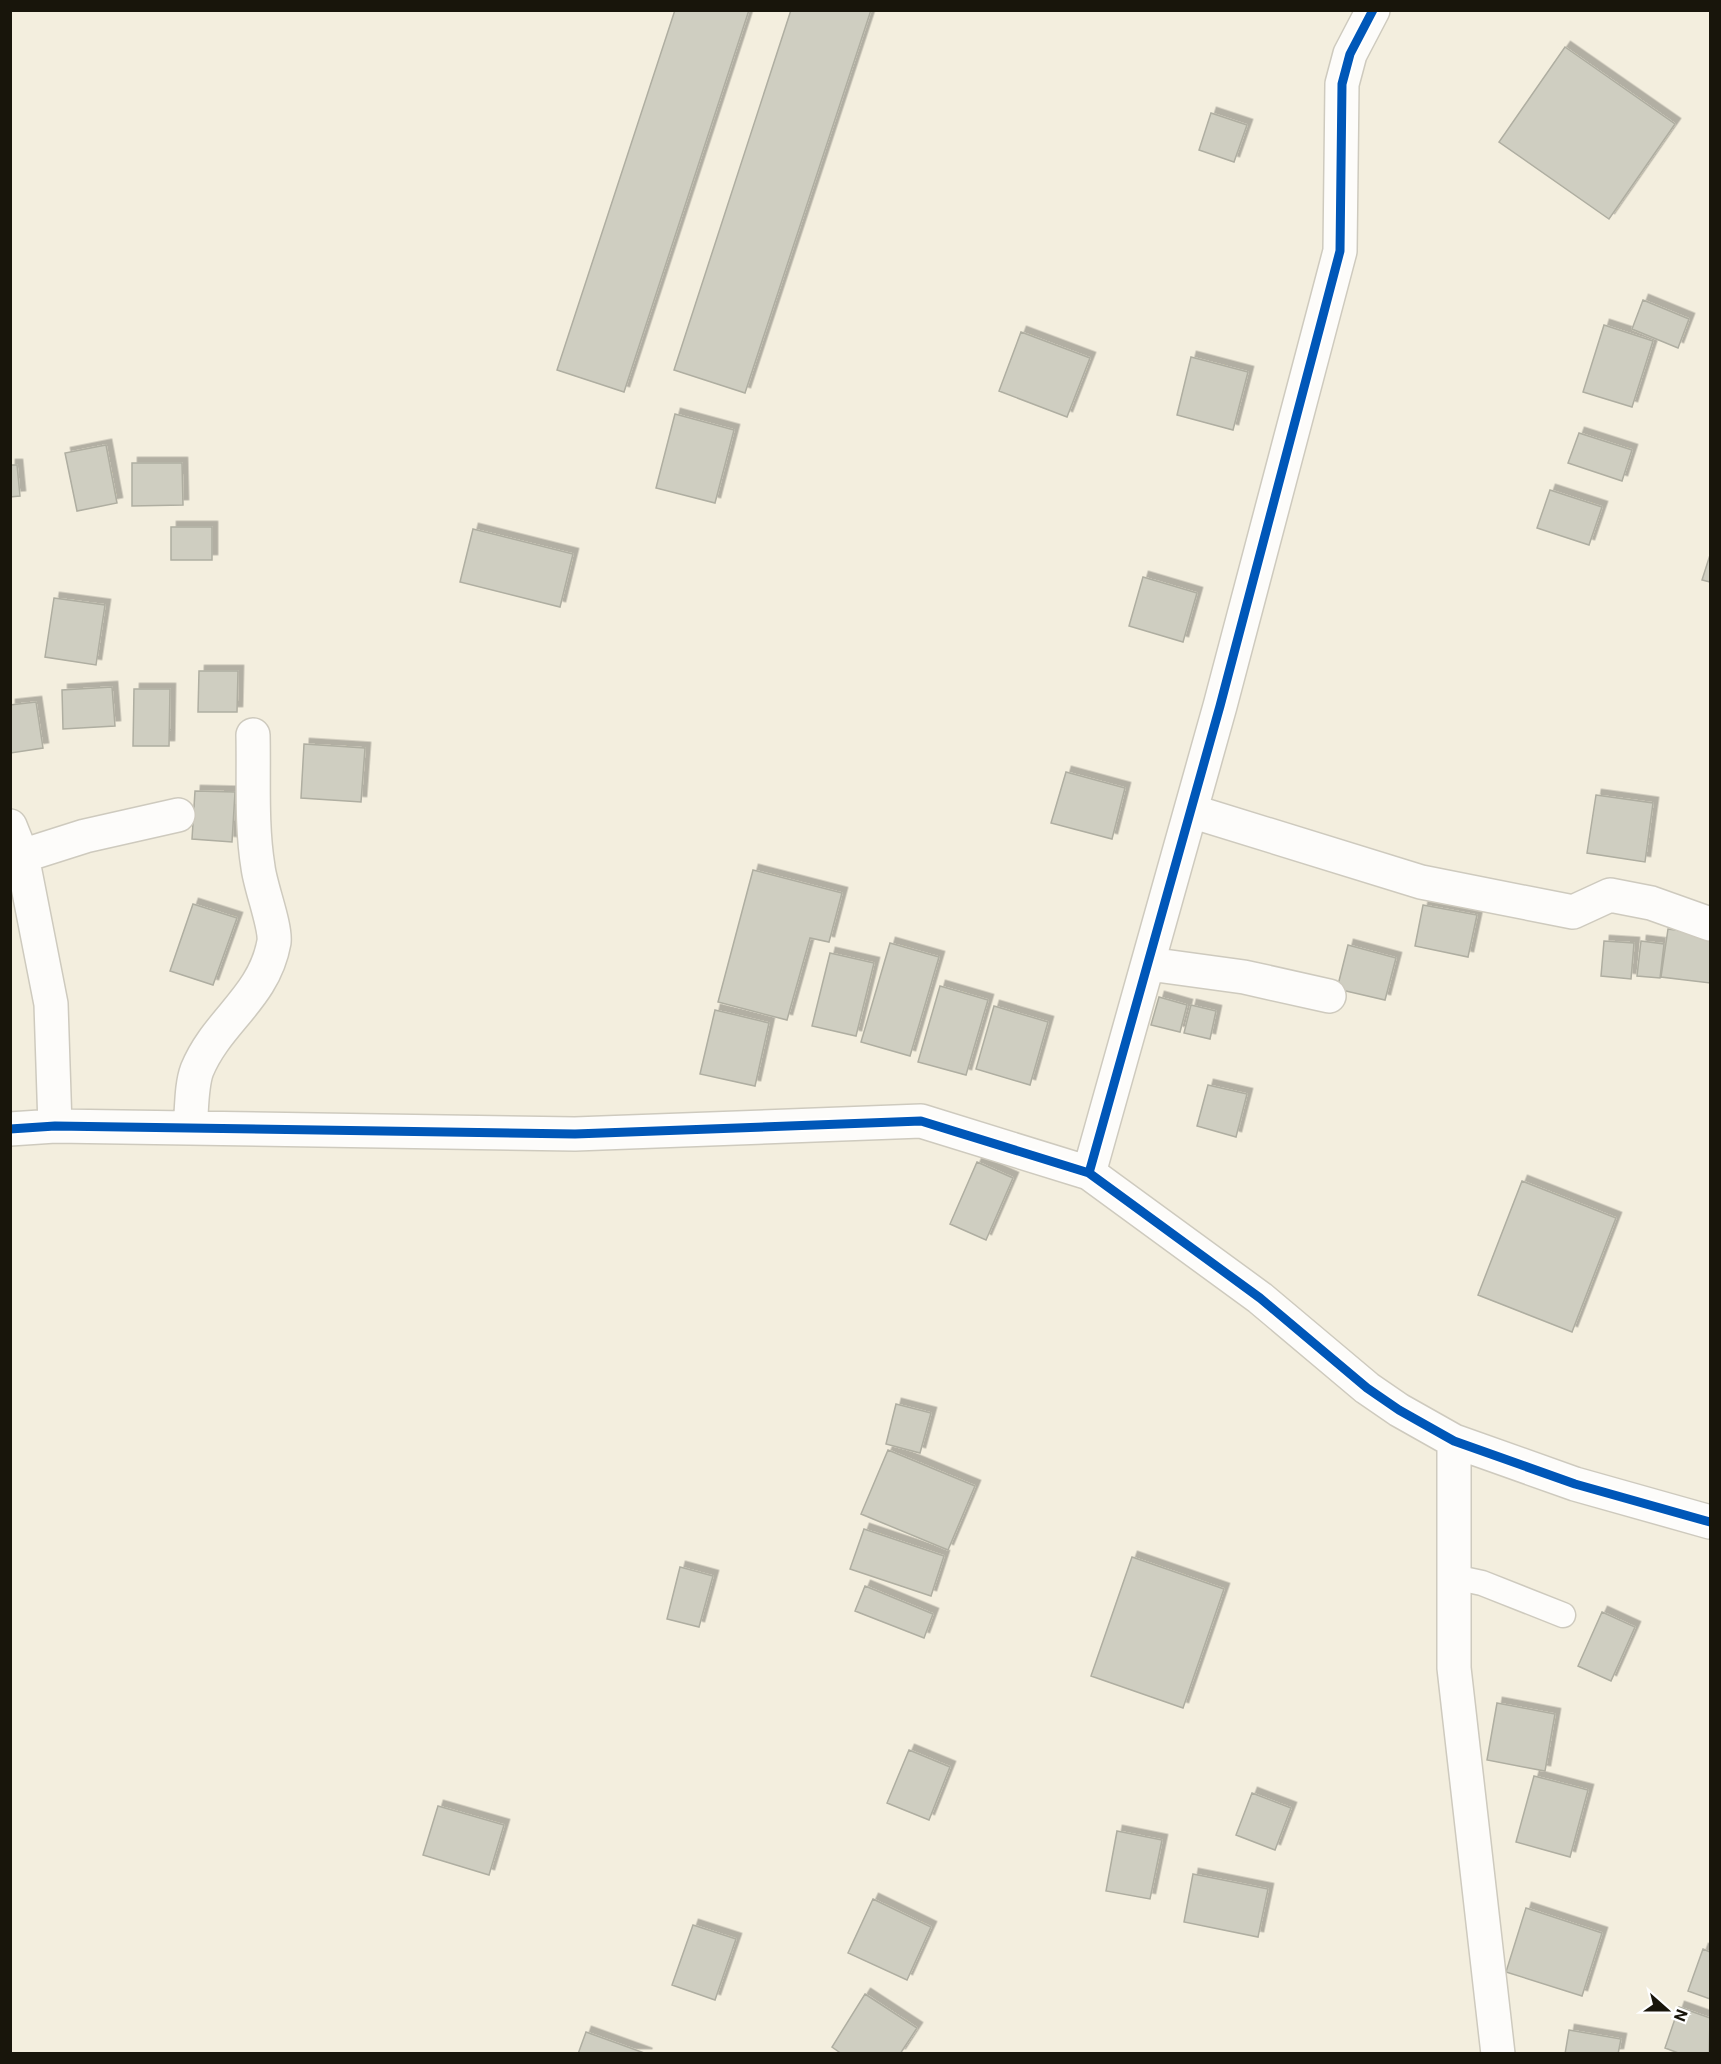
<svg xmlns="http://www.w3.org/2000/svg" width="1721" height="2064" viewBox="0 0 1721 2064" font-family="Roboto,sans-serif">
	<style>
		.building { fill: #cfcec1; stroke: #afaea1; stroke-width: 1.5; filter: url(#shadow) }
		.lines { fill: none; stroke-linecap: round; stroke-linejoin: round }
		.lane-casing { stroke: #cecabe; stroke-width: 27 }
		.street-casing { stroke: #cecabe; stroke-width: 36 }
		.lane { stroke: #fdfcfa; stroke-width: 24 }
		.street { stroke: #fdfcfa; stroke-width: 33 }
		.cycleway-casing { stroke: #fff; stroke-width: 13 }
		.cycleway { stroke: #0057b8; stroke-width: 9 }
	</style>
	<defs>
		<filter id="shadow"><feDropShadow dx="5.5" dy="-5.5" stdDeviation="0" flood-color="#0004"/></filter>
	</defs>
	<rect width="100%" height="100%" fill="#f3eede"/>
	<path class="building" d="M675,10H749L624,392L557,370Z
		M791,10H871L745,393L674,370Z
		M1565,47L1675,124L1609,219L1499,142Z
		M1211,113L1247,125L1234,162L1199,150Z
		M1643,300L1689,319L1678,348L1632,329Z
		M1604,325L1653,341L1632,407L1583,392Z
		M1021,332L1090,358L1067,417L999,391Z
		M1191,357L1248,372L1233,430L1177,415Z
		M675,414L734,430L715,503L656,488Z
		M1579,433L1632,450L1622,481L1568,463Z
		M106,445L117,503L77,511L65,453Z
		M132,463H182L183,505L132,506Z
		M10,465H17L20,496L10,497Z
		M1550,490L1602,507L1589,545L1537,528Z
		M171,527H212V560H171Z
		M473,529L573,554L560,607L460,582Z
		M1710,555V582L1702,580Z
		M1143,577L1197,593L1183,642L1129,626Z
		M54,598L105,605L96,665L45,657Z
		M199,671H238L237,712H198Z
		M112,687L115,726L63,729L62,690Z
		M134,689H170L169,746H133Z
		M36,702L43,748L11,753L10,705Z
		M304,744L365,748L361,802L301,798Z
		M1066,772L1125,788L1112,839L1051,823Z
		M195,791L235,792L232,842L192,839Z
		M1596,795L1653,803L1645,862L1587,853Z
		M753,870L842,893L829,942L810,938L787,1020L718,1002Z
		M193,904L237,918L213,985L170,971Z
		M1423,905L1477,915L1468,957L1415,946Z
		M1668,929L1710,935V983L1661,977Z
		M1604,941L1634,943L1631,979L1601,976Z
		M1641,941L1664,944L1660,978L1637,976Z
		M890,943L939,957L910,1056L861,1042Z
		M1348,945L1396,958L1385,1000L1337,989Z
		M830,953L874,963L856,1036L812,1026Z
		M940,986L988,1000L966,1075L918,1062Z
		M1159,997L1187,1005L1180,1032L1151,1025Z
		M1191,1005L1216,1011L1210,1039L1184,1033Z
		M994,1006L1048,1022L1030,1085L976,1069Z
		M715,1010L769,1023L755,1086L700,1074Z
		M1208,1085L1247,1094L1236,1137L1197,1126Z
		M977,1162L1013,1178L986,1240L950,1224Z
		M1522,1181L1616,1218L1572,1332L1478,1295Z
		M896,1404L931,1413L920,1453L886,1444Z
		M888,1450L975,1486L948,1550L861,1514Z
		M864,1529L944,1556L931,1596L850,1569Z
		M1132,1557L1224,1589L1183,1708L1091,1676Z
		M680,1567L713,1576L699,1627L667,1619Z
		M865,1586L933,1614L924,1638L855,1611Z
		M1602,1612L1635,1627L1611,1681L1578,1666Z
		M1497,1703L1555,1714L1545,1771L1487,1760Z
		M909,1750L950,1767L929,1820L887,1803Z
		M1534,1776L1588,1790L1570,1857L1516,1842Z
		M1252,1793L1291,1808L1275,1850L1236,1835Z
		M438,1806L504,1825L489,1875L423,1855Z
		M1117,1831L1162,1840L1150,1899L1106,1891Z
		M1193,1874L1268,1889L1258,1937L1184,1922Z
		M873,1899L931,1927L907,1980L848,1953Z
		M1526,1908L1602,1933L1582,1996L1506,1972Z
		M693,1925L736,1939L715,2000L672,1985Z
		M1703,1949L1710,1952V1999L1688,1991Z
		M865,1994L917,2028L900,2054H842L832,2047Z
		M1679,2007L1710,2018L1709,2054H1681L1665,2048Z
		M1569,2030L1621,2039L1618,2054H1565Z
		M586,2032L647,2054H578Z"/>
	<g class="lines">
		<defs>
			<path id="lane" d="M1454,1577L1482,1583L1563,1615"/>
			<path id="street" d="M1191,811L1421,882L1573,912L1610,895L1651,903L1710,924
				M10,826L22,856L51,1004L55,1126
				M22,856L85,836L178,815
				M1149,964L1244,977L1329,996
				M190,1128C192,1110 191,1086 197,1070C217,1021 264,998 274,942C276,926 260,886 258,867C251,824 254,779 253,735
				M10,1129L55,1126L575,1134L921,1121L1089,1173L1260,1298L1367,1388L1399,1410L1454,1441L1575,1484L1710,1522
				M1089,1173L1220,706L1340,251L1342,84L1350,54L1373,10
				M1454,1441V1668L1498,2054"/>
		</defs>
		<use href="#lane" class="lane-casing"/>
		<use href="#street" class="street-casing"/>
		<use href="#lane" class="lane"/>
		<use href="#street" class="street"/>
		<defs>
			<path id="cycleway" d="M10,1129L55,1126L575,1134L921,1121L1089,1173L1260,1298L1367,1388L1399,1410L1454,1441L1575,1484L1710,1522
				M1089,1173L1220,706L1340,251L1342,84L1350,54L1373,10"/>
		</defs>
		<use href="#cycleway" class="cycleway-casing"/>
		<use href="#cycleway" class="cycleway"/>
	</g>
	<rect width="1721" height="2064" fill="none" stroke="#18150b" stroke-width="24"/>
	<g transform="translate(1667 2010) rotate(111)" stroke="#ffffff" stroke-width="4.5" paint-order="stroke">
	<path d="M0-4.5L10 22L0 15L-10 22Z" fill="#18150b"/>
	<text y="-9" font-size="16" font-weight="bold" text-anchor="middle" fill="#18150b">N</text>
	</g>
</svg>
